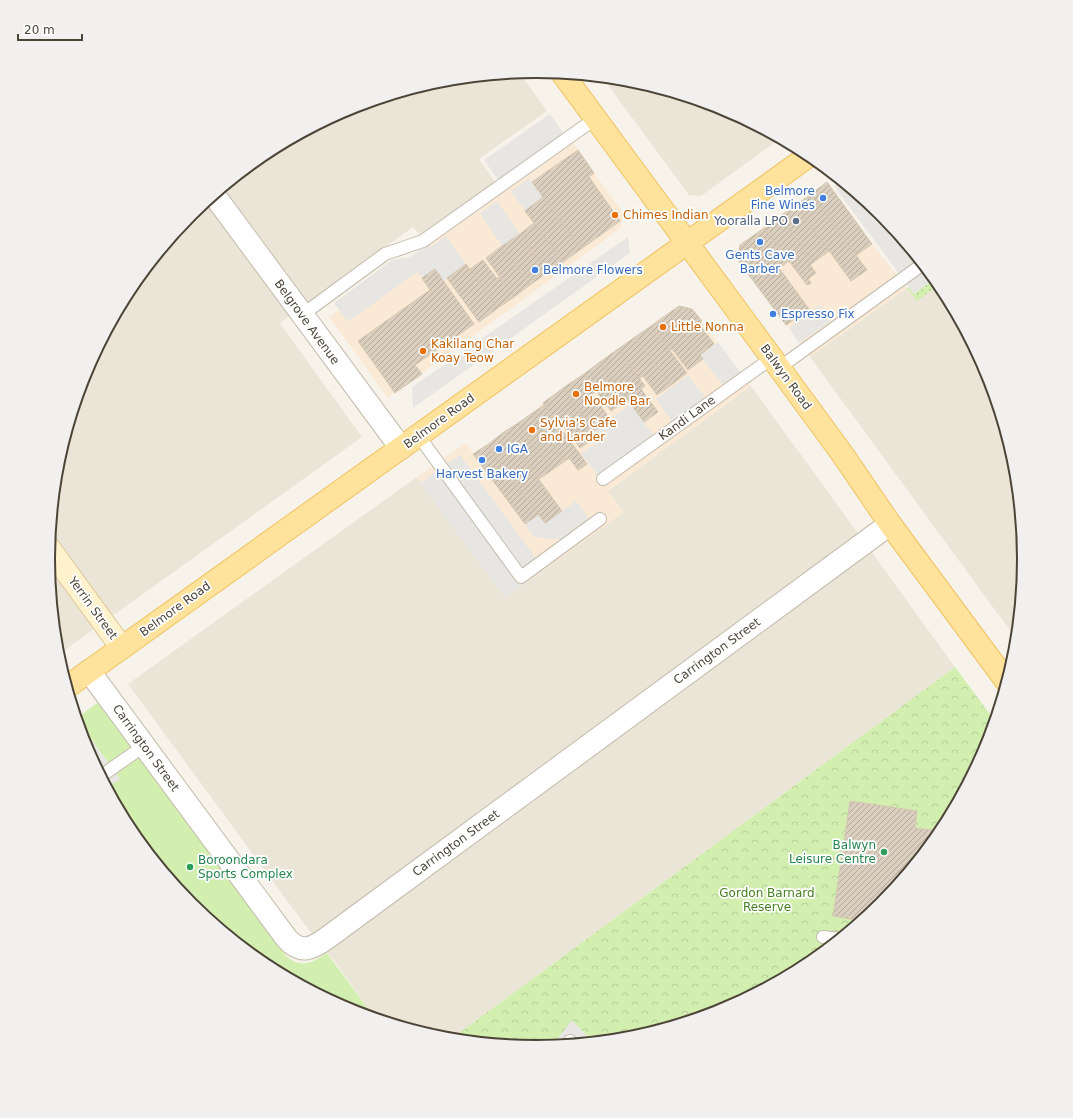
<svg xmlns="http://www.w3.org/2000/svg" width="1073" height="1118" viewBox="0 0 1073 1118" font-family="'DejaVu Sans',sans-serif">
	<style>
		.residential { fill: #ebe5d8 }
		.commercial { fill: #faead5 }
		.park { fill: url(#park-crowns) }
		.garden { fill: url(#garden-dots) }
		.pitch { fill: #d3efb0 }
		.parking { fill: #e8e6e2 }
		.building { fill: url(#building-hatch); stroke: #d6c7b1 }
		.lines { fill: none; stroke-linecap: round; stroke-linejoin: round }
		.lane-casing { stroke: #c4bbac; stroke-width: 14 }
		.street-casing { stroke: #c4bbac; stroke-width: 24 }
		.secondary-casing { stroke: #dcc896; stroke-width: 24 }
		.primary-casing { stroke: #f1c35e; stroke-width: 24 }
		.lane { stroke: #fff; stroke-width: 12 }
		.street { stroke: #fff; stroke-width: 22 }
		.secondary { stroke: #fff2cd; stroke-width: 22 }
		.primary { stroke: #ffe29c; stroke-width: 22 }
		.shop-dot { fill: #3f7fe0; stroke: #fff; stroke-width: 1.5 }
		.food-dot { fill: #e8710a; stroke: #fff; stroke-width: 1.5 }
		.service-dot { fill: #5c6f8a; stroke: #fff; stroke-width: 1.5 }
		.leisure-dot { fill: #2e9e5b; stroke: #fff; stroke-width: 1.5 }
		.labels { text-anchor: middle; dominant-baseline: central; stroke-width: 3.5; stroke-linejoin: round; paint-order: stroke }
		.shop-label { font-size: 12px; fill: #366cbe; stroke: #fff; text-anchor: start }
		.food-label { font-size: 12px; fill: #c56008; stroke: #fff; text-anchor: start }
		.service-label { font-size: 12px; fill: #4e5e75; stroke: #fff; text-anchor: end }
		.street-label { font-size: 12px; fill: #4c4437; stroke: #fff }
		.leisure-label { font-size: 12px; fill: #27864d; stroke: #fff; text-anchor: end }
		.park-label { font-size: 12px; fill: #468021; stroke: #fff }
		.rim { fill: none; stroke: #4c4437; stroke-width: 2 }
	</style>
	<defs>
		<pattern id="park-crowns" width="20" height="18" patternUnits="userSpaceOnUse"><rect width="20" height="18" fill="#d3efb0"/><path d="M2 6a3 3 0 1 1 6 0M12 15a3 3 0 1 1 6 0" fill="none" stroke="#b7ce98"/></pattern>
		<pattern id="garden-dots" width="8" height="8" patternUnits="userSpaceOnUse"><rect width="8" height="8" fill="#d3efb0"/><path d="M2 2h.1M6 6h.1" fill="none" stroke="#b7ce98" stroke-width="1.8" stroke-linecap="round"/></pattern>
		<pattern id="building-hatch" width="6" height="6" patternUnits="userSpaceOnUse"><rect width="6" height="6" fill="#dacfbf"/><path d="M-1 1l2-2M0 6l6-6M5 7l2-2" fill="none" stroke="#b3aa9c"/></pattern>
	</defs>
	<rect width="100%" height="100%" fill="#f7f3eb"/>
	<path class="residential" d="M519,72L547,111L479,159L495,182L421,236L413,227L280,323L362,437L58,655L48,559L57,463L85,372L130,287L191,213L265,153L350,108L441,80Z
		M602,77L632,80L724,108L781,138L701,196L689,195Z
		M940,284L988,372L1016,464L1025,559L1017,640L810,357L907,288L917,301Z
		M751,386L955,667L451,1039L441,1038L375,1018L335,962L305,925L128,684L417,477L505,598L623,512L608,491Z"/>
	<path class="commercial" d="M573,143L623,213L621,228L388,398L329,317Z
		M827,182L872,244L907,288L810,357L737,259L740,245Z
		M679,306L692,309L751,386L608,491L624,512L505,598L417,477L466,443L474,454L531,414L563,388Z"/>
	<path class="park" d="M955,667L995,721L988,746L943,831L882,905L808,965L723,1010L632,1038L536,1047L451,1039Z"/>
	<path class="garden" d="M935,278L940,284L917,301L907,288L909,287L914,294Z"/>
	<path class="pitch" d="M97,703L105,712L286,956C302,969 311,963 327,953L375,1018L349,1010L265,965L191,904L130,830L85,746L77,718Z
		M768,987L723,1010L670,1027C697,1002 733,994 768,987Z"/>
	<path class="parking" d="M550,114L564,134L498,180L484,160Z
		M529,178L543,197L525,211L511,191Z
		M842,180L882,214L935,278L914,294L834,186Z
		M497,201L520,234L502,246L480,213Z
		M446,236L466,264L444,281L435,269L422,278L417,272L348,322L334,303L392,260L410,257L428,244L431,247Z
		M628,237L630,253L413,408L412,387Z
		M820,305L832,320L799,343L789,328Z
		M718,342L740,372L722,385L700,355Z
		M688,375L705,397L672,422L656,399Z
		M631,404L653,435L597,475L581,453L600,440L594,431Z
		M460,455L544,569L505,598L420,483Z
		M576,501L590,520L563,540L534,537L525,524L539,514L545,523Z
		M90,737L120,779L107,787L85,746L84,742Z
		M572,1020L593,1042L552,1046Z"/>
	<path class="building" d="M578,150L594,173L589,177L620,221L581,249L532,182Z
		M827,182L872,244L856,255L811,194Z
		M811,194L867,270L851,281L796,205Z
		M543,197L581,249L563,262L525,211Z
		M796,205L829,251L814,262L780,216Z
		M780,216L814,262L810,265L816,273L808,279L811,283L807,285L764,228Z
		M534,223L563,262L548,272L520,234Z
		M764,228L789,261L779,268L809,309L786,325L737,259L740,245Z
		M520,234L548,272L530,285L502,246Z
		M502,246L530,285L514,297L486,258Z
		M483,260L497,279L499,277L514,297L498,308L470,269Z
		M466,264L498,308L479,322L447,278Z
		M435,269L474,324L415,365L422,374L395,393L358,341L430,290L422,278Z
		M679,306L692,309L702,321L699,324L714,344L700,355L669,313Z
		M669,313L703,359L688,370L672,349L670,350L651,326Z
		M651,326L687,373L671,385L635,337Z
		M635,337L671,385L657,395L643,376L639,379L618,349Z
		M618,349L645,386L641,389L658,412L644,422L600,362Z
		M600,362L628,399L611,411L584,374Z
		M584,374L596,391L592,394L610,419L594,431L563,388Z
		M563,388L592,428L587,432L592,440L580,448L559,420L557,422L543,403Z
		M544,405L587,464L578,470L569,458L565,461L531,414Z
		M531,414L565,461L552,470L518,423Z
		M518,423L552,470L539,479L504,432Z
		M504,432L562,511L545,523L487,445Z
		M487,445L539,514L525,524L473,454Z
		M850,801L917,811L915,828L942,831L882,905L862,921L833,916Z"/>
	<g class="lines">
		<defs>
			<path id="lane" d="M302,315L385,254L423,241L596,118
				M779,368L923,264
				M418,435L521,577L600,519
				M603,479L772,358
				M101,776L144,746
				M823,937L839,939
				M567,1045L570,1041"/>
			<path id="street" d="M214,195L401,448
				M89,671L287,939C301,954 312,949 327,938L890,524"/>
			<path id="secondary" d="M49,548L122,648"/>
			<path id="primary" d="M562,73L772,358L843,455L890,524L1007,682
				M67,687L810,155"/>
		</defs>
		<use href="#lane" class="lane-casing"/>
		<use href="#street" class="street-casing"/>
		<use href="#secondary" class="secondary-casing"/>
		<use href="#primary" class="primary-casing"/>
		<use href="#lane" class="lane"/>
		<use href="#street" class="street"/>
		<use href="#secondary" class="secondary"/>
		<use href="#primary" class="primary"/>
	</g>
	<g class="shop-dot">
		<circle cx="823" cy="198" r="4"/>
		<circle cx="760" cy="242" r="4"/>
		<circle cx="535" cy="270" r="4"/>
		<circle cx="773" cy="314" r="4"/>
		<circle cx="499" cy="449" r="4"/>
		<circle cx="482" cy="460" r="4"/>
	</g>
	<g class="food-dot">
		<circle cx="615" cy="215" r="4"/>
		<circle cx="663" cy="327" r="4"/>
		<circle cx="423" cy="351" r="4"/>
		<circle cx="576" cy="394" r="4"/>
		<circle cx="532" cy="430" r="4"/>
	</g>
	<circle class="service-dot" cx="796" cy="221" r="4"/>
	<g class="leisure-dot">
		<circle cx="884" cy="852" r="4"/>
		<circle cx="190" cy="867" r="4"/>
	</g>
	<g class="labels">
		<g class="shop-label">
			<text x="815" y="191" text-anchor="end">Belmore<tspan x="815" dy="14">Fine Wines</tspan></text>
			<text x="760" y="255" text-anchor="middle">Gents Cave<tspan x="760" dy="14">Barber</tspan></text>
			<text x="543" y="270">Belmore Flowers</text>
			<text x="781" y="314">Espresso Fix</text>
			<text x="507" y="449">IGA</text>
			<text x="482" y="474" text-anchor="middle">Harvest Bakery</text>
		</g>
		<g class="food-label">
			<text x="623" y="215">Chimes Indian</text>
			<text x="671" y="327">Little Nonna</text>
			<text x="431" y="344">Kakilang Char<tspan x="431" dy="14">Koay Teow</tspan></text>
			<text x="584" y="387">Belmore<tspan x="584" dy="14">Noodle Bar</tspan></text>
			<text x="540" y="423">Sylvia's Cafe<tspan x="540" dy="14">and Larder</tspan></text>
		</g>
		<g class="service-label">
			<text x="788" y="221">Yooralla LPO</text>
		</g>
		<g class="street-label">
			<text transform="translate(307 322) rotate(54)">Belgrove Avenue</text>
			<text transform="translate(786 377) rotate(54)">Balwyn Road</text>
			<text transform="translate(687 418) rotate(-36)">Kandi Lane</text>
			<text transform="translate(439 421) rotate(-36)">Belmore Road</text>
			<text transform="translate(93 608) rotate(54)">Yerrin Street</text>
			<text transform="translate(175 609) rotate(-36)">Belmore Road</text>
			<text transform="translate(717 651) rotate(-36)">Carrington Street</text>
			<text transform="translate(146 748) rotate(54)">Carrington Street</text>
			<text transform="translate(456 843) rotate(-36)">Carrington Street</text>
		</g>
		<g class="leisure-label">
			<text x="876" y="845">Balwyn<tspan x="876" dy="14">Leisure Centre</tspan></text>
			<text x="198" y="860" text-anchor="start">Boroondara<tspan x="198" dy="14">Sports Complex</tspan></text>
		</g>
		<g class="park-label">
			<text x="767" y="893">Gordon Barnard<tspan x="767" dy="14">Reserve</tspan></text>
		</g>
	</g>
	<path d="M0 0H1073V1118H0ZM55 559a481 481 0 1 1 962 0a481 481 0 1 1-962 0Z" fill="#f1f0ef" fill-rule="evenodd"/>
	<path class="rim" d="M55 559a481 481 0 1 1 962 0a481 481 0 1 1-962 0Z"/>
	<path d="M18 34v6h64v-6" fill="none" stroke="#4c4437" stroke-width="2"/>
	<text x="24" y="34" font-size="12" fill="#4c4437" stroke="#ffffff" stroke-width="3" paint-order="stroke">20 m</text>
</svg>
